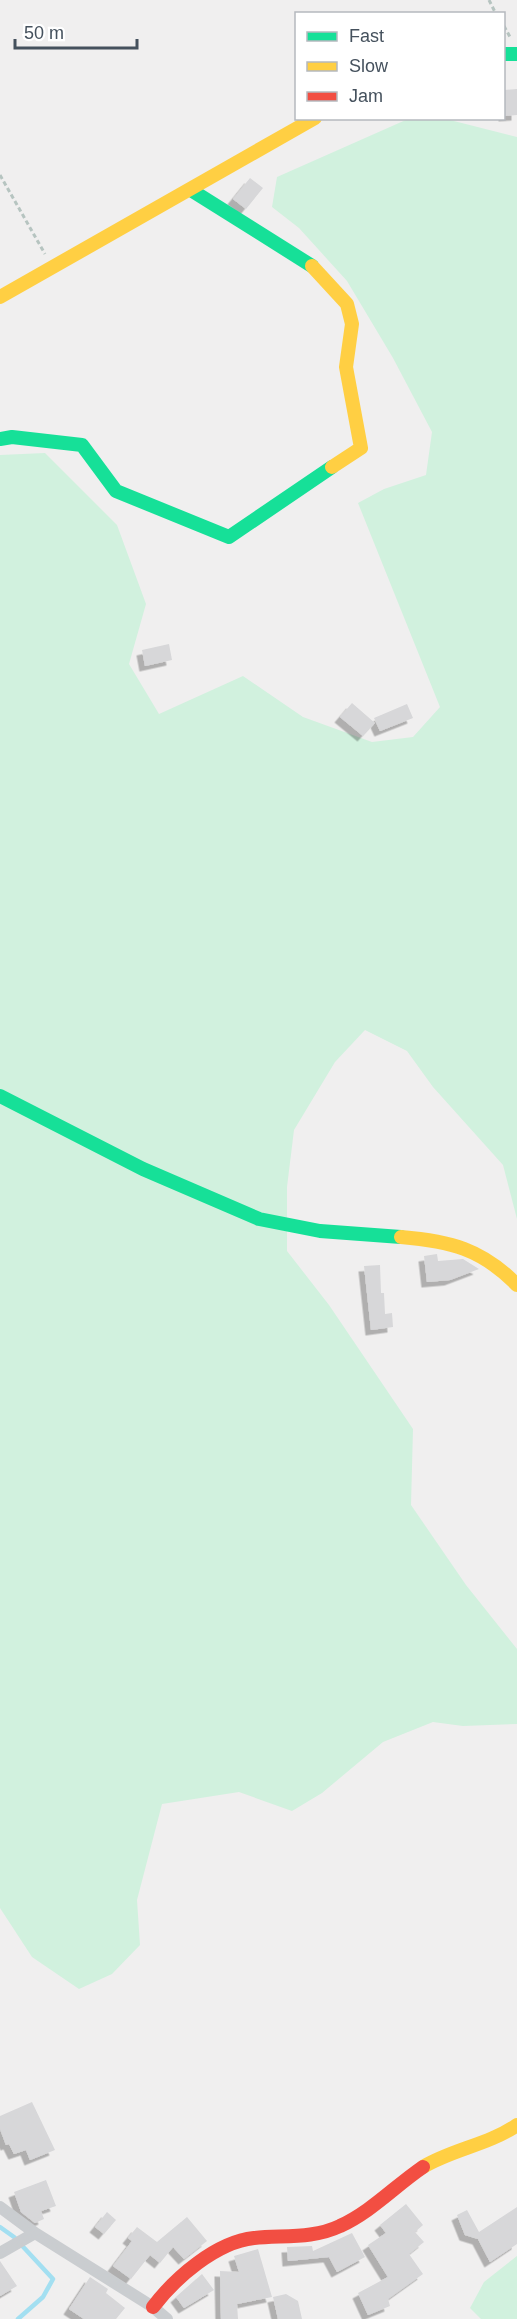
<svg xmlns="http://www.w3.org/2000/svg" width="517" height="2319" viewBox="0 0 517 2319" font-family="Arial,sans-serif">
	<style>
		.green { fill: #d1f1de }
		.lines { fill: none; stroke-linecap: round; stroke-linejoin: round }
		.stream { stroke: #a3dff1; stroke-width: 4.5 }
		.building { fill: #d7d7d9; filter: url(#shadow) }
		.path { stroke: #b6c4c0; stroke-width: 3; stroke-dasharray: 4.5 3; stroke-linecap: butt }
		.street { stroke: #cacdd0; stroke-width: 12 }
		.fast { stroke: #16e098; stroke-width: 14 }
		.slow { stroke: #ffcf43; stroke-width: 14 }
		.jam { stroke: #f24e42; stroke-width: 14 }
	</style>
	<defs>
		<filter id="shadow"><feDropShadow dx="-5.5" dy="5.5" stdDeviation="0" flood-color="#0004"/></filter>
	</defs>
	<rect width="100%" height="100%" fill="#f0efef"/>
	<path class="green" d="M408,119H446L517,137V1219L503,1165L433,1087L407,1051L365,1030L335,1062L294,1130L287,1187V1251L329,1305L413,1429L411,1505L466,1585L517,1649V1724L463,1726L433,1722L383,1742L322,1793L292,1811L239,1792L162,1804L137,1900L140,1945L112,1974L79,1989L32,1957L0,1908V455L45,453L117,525L146,604L129,664L159,714L243,676L303,717L372,742L413,737L440,707L358,503L384,489L426,475L432,432L393,358L347,281L299,228L272,207L277,177Z
		M517,2256V2319H481L470,2308L484,2282Z"/>
	<g class="lines">
		<path class="stream" d="M0,2227L14,2237L53,2279L43,2297L18,2319"/>
	</g>
	<path class="building" d="M517,89V115L504,116V90Z
		M250,178L263,188L246,209L233,199Z
		M169,644L172,660L145,666L142,650Z
		M352,703L375,723L363,736L340,717Z
		M407,704L413,718L380,731L374,718Z
		M437,1254L438,1261L463,1259L479,1269L450,1280L427,1282L424,1256Z
		M380,1265L381,1293H384L385,1314L392,1313L393,1327L371,1330L364,1266Z
		M32,2102L55,2150L30,2160L26,2150L14,2154L9,2144L6,2145L0,2129V2116Z
		M46,2180L56,2206L41,2211L44,2219L35,2223L21,2212L14,2192Z
		M406,2204L423,2225L415,2232L424,2242L409,2254L423,2274L388,2299L390,2306L368,2315L358,2293L388,2277L368,2245L386,2233L380,2225Z
		M517,2207V2244L490,2262L478,2239L465,2235L457,2215L467,2210L479,2232Z
		M107,2212L116,2220L104,2234L95,2227Z
		M187,2217L207,2241L184,2259L173,2247L160,2263L150,2255L131,2279L113,2266L132,2241L128,2238L137,2227L157,2242Z
		M352,2233L365,2257L337,2272L329,2257L288,2261L287,2247L312,2246L313,2251Z
		M258,2249L272,2297L237,2304L238,2319H221L220,2271L239,2272L234,2256Z
		M0,2261L17,2286L0,2296Z
		M202,2274L214,2290L184,2308L176,2297Z
		M90,2277L108,2289L106,2293L125,2308L116,2319H84L69,2309Z
		M286,2294L298,2301L302,2319H278L273,2297Z"/>
	<g class="lines">
		<path class="path" d="M489,0L496,14
			M504,26L510,37
			M0,175L45,254"/>
		<path class="street" d="M0,2207L35,2233L153,2307L167,2319
			M0,2253L35,2233"/>
		<path class="fast" d="M504,54H517
			M191,190L312,266
			M0,439L12,437L82,445L116,491L229,537L332,467
			M0,1096L143,1169L259,1219L320,1231L401,1237"/>
		<path class="slow" d="M312,266L347,304L352,324L346,367L361,448L332,467
			M0,297L315,118
			M401,1237C450,1241 482,1249 517,1285
			M423,2167C453,2149 488,2145 517,2125"/>
		<path class="jam" d="M153,2307C175,2278 216,2242 254,2238C283,2235 313,2239 340,2226C371,2212 395,2186 423,2167"/>
	</g>
	<rect x="295" y="12" width="210" height="108" fill="#ffffff" stroke="#b5b9be" stroke-width="1.5"/>
	<rect x="307" y="32" width="30" height="9" fill="#16e098" stroke="#b5b9be" stroke-width="1.5"/>
	<text x="349" y="42" font-size="18" fill="#45515d">Fast</text>
	<rect x="307" y="62" width="30" height="9" fill="#ffcf43" stroke="#b5b9be" stroke-width="1.5"/>
	<text x="349" y="72" font-size="18" fill="#45515d">Slow</text>
	<rect x="307" y="92" width="30" height="9" fill="#f24e42" stroke="#b5b9be" stroke-width="1.5"/>
	<text x="349" y="102" font-size="18" fill="#45515d">Jam</text>
	<path d="M15 39v9h122v-9" fill="none" stroke="#45515d" stroke-width="3"/>
	<text x="24" y="39" font-size="18" fill="#45515d" stroke="#ffffff" stroke-width="4.5" paint-order="stroke">50 m</text>
</svg>
